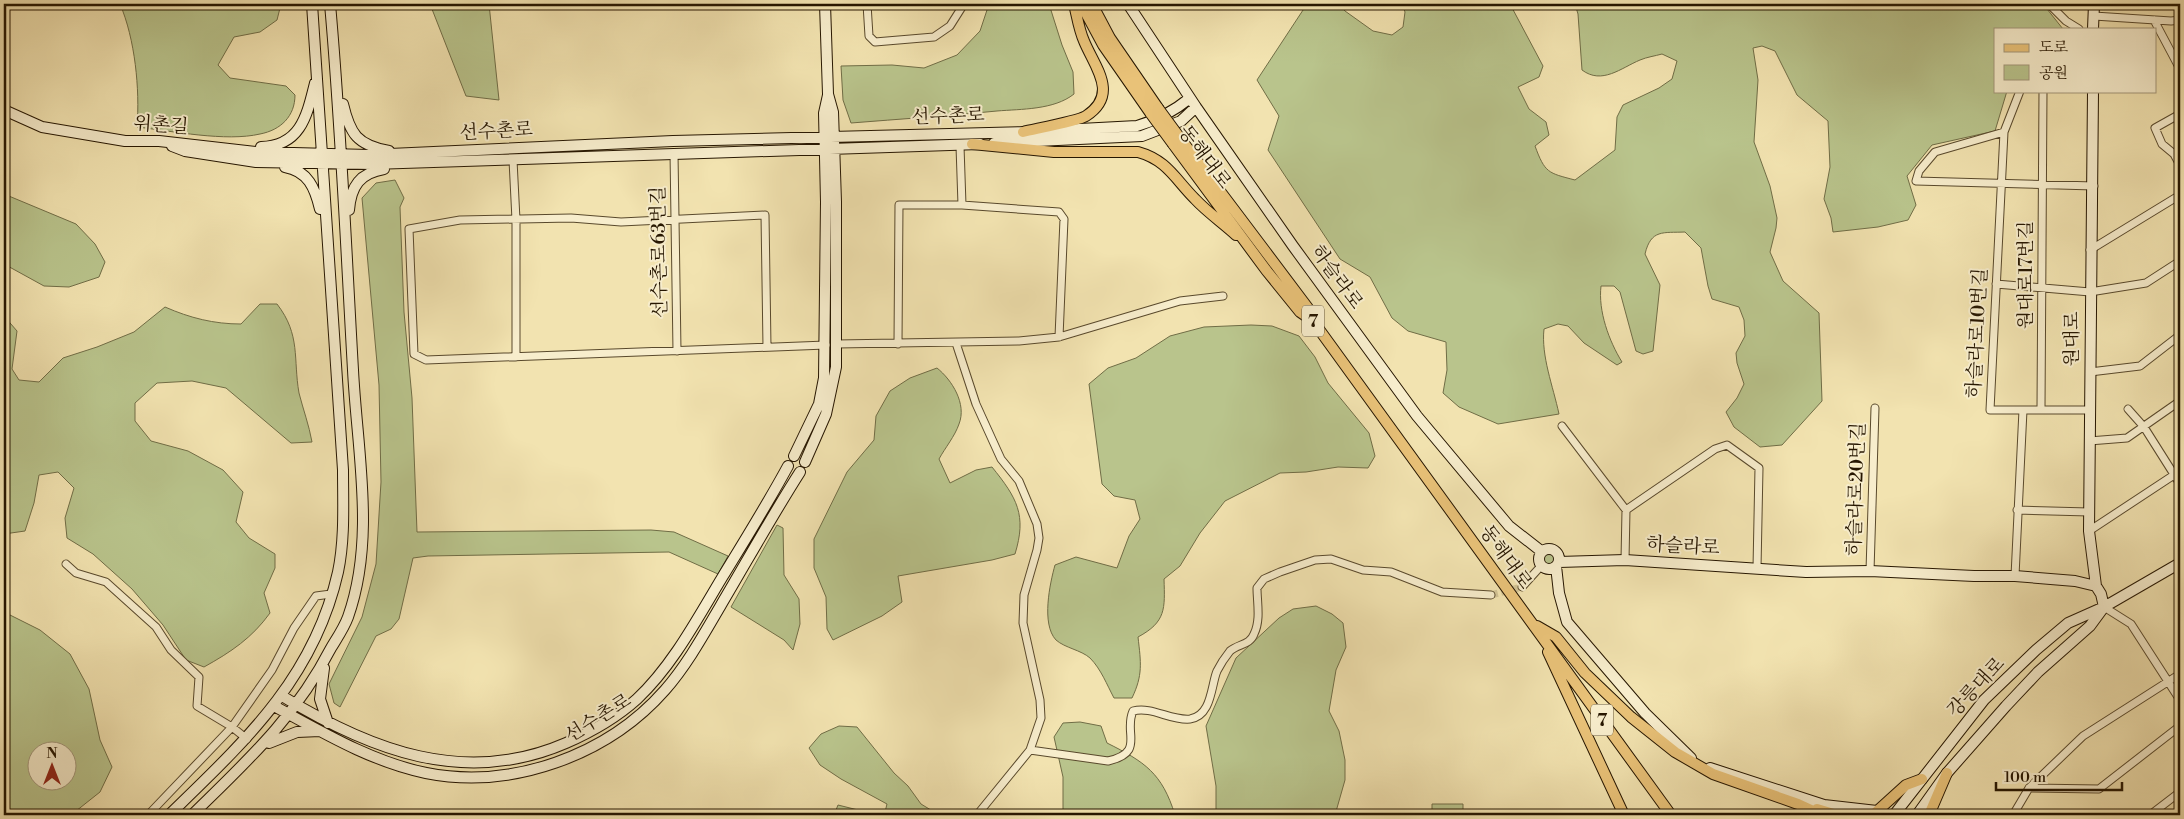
<svg xmlns="http://www.w3.org/2000/svg" width="2184" height="819" viewBox="0 0 2184 819" font-family="'Libre Bodoni','Noto Serif KR',serif">
	<style>
		.green { fill: #b9c48c; stroke: #706d46; fill-rule: evenodd }
		.lines { fill: none; stroke-linecap: round; stroke-linejoin: round }
		.street-tunnel { stroke: #d3c496; stroke-width: 7; stroke-dasharray: 7 3.5; stroke-linecap: butt }
		.street-casing { stroke: #59492c; stroke-width: 9 }
		.secondary-casing { stroke: #261600; stroke-width: 12 }
		.primary-casing { stroke: #261600; stroke-width: 12 }
		.street { stroke: #f7edcc; stroke-width: 7 }
		.secondary { stroke: #f7edcc; stroke-width: 10 }
		.primary { stroke: #e9c278; stroke-width: 10 }
		.primary-bridge-casing { stroke: #261600; stroke-width: 12; stroke-linecap: butt }
		.primary-bridge { stroke: #e9c278; stroke-width: 10 }
		.labels { text-anchor: middle; dominant-baseline: central; stroke-width: 4; stroke-linejoin: round; paint-order: stroke }
		.shield { fill: #f7edcc; stroke: #65563d; stroke-width: 1 }
		.shield-label { font-size: 18px; font-weight: bold; fill: #261600 }
		.street-label { font-size: 19px; fill: #261600; stroke: #f7edcc }
	</style>
	<rect width="100%" height="100%" fill="#f2e3b0"/>
	<filter id="stains"><feTurbulence type="fractalNoise" baseFrequency=".004" numOctaves="4"/><feColorMatrix values="0 0 0 0 .2 0 0 0 0 .09 0 0 0 0 .02 0 0 0 .5 -.17"/></filter>
	<radialGradient id="worn" r=".72"><stop offset=".6" stop-color="#630" stop-opacity="0"/><stop offset="1" stop-color="#630" stop-opacity=".3"/></radialGradient>
	<path class="green" d="M120,4H281L277,20L260,32L234,37L218,65L230,78L286,86L295,95C295,116 281,130 260,134C226,142 172,131 137,127C140,89 135,39 120,4Z
		M430,4H489L499,100L466,96Z
		M989,4H1049L1062,45L1073,72L1074,94C1054,110 1021,109 997,111C948,116 900,119 851,123L843,100L841,66L892,65L924,68L957,55L980,31Z
		M1307,4H1339L1345,11L1373,31L1392,35L1403,27L1405,12L1402,4H1510L1543,66L1539,77L1518,87L1529,109L1546,122L1549,135L1535,146C1545,173 1548,173 1575,180L1615,150L1617,117L1623,105L1659,88L1672,79L1677,61L1662,54C1655,56 1647,57 1640,60C1621,68 1602,85 1582,70L1578,14L1575,4H2043L2063,29H1995V91H2007L1995,131L1932,145L1907,176L1916,205L1908,220L1878,227L1833,232L1831,218L1824,199L1830,167L1828,121L1797,95L1775,51L1762,46L1753,48L1758,80L1754,142L1770,186L1777,218L1776,228L1770,252L1783,281L1819,313L1822,401L1782,445L1760,447L1734,427L1726,412L1737,398L1744,384L1737,363L1736,353L1745,336L1744,320L1739,307L1712,299L1708,286L1701,248L1685,232C1663,233 1651,229 1645,254L1660,285L1653,351L1643,354L1636,351L1620,292L1614,286H1601C1598,311 1609,341 1622,362L1617,365L1584,343L1568,326L1558,324L1544,329C1541,356 1553,386 1559,414L1498,424L1459,407L1443,393L1447,370L1446,342L1408,331L1392,318L1370,277L1340,259L1268,150L1279,116L1257,80Z
		M395,180L404,198L400,207L404,312L412,398L417,532L651,530L674,532L728,556L718,574L669,552L428,556L413,558L399,619L391,629L376,636L340,707L334,703L329,684L362,617L376,564L381,482L379,385L362,198L376,183Z
		M4,194L76,224L95,244L105,262L99,277L69,287L44,286L4,264Z
		M260,304H277C301,335 293,359 299,393C303,409 309,425 312,442L291,443L226,388L192,381L157,383L135,403V421L151,441L188,451L223,470L243,492L236,522L249,538L275,554V568L264,593L270,613C252,638 231,652 204,667L186,660L163,625L132,589L93,554L67,538L65,518L74,488L58,472L39,475L34,503L25,531L4,534V316L17,331L12,369L19,380L39,382L63,358L97,347L134,332L165,307C190,318 214,324 241,324Z
		M1251,325L1272,326L1299,336L1315,357L1328,383L1369,433L1375,456L1368,468L1338,467L1306,472L1280,473L1225,501L1200,533L1180,566L1164,579C1165,609 1166,622 1138,637C1141,663 1143,675 1132,698H1114C1107,685 1101,669 1090,658C1081,650 1065,648 1056,640C1041,624 1050,583 1055,565L1076,557L1117,568L1129,536L1140,519L1135,500L1114,496L1102,484L1089,384L1108,368L1136,358L1170,336L1204,327Z
		M937,368C952,380 967,404 959,424C955,436 945,448 939,459L950,483L976,470L992,467C1017,498 1027,515 1015,554L992,560L898,576L902,602L882,616L833,640L827,629L826,597L814,568V539L847,472L874,440L876,416L890,391L910,378Z
		M777,525L783,528L784,575L799,599L800,624L793,650L784,640L731,607Z
		M1543 559a6 6 0 1 1 12 0a6 6 0 1 1-12 0Z
		M1316,606L1332,614L1343,623L1346,647L1336,670L1329,711L1339,731L1345,760V780L1335,815H1216V786L1206,726L1236,658L1279,618L1293,609Z
		M4,612L40,630L70,654L89,689L100,740L112,767L100,792L71,815H4ZM38,752H68V782H38Z
		M1080,722L1101,726L1107,743C1145,762 1162,773 1175,815H1063V777L1054,737L1063,723Z
		M839,726L857,727L894,773L908,786L921,804L939,815H834L838,805L870,813L885,812L887,804L841,779L820,765L809,748L821,734Z
		M1432,804H1463V815H1432Z"/>
	<g class="lines">
		<path class="street-tunnel" d="M1491,595L1522,587"/>
		<defs>
			<path id="street" d="M867,4L869,36L875,42L934,37L950,26L962,7V4
				M2049,4L2066,21L2079,29
				M2094,16L2171,21L2180,20
				M2154,20L2180,69
				M2180,114L2155,128L2162,144L2174,154L2180,165
				M2004,132L1935,152L1919,171L1916,181L2094,186
				M960,146L962,205
				M674,153L677,351
				M513,160L516,220V357
				M2090,250L2180,195
				M1996,284L2090,292L2146,283L2180,261
				M956,343L976,404L1001,459L1019,481L1037,524L1039,538L1037,550L1024,595L1023,623L1040,700L1041,718L1030,750L977,815
				M837,344L1019,341L1059,337L1180,301L1223,296
				M898,344L899,205H962L1059,212L1064,219L1059,337
				M767,347L765,215L621,222L571,218L460,220L409,229L414,354L426,360L826,345
				M2090,372L2140,366L2180,335
				M2041,409L2043,91
				M2128,409L2144,427L2180,484
				M2023,410H2090
				M1562,426L1626,510L1625,560
				M2089,441L2127,438L2180,401
				M1626,510L1715,449L1727,445L1759,468L1757,568
				M2017,510L2089,512
				M2089,531L2180,471
				M66,564L76,573L106,582L156,627L171,650L199,677L197,706L232,727L272,670L294,628L316,596L331,594
				M1870,571L1875,408
				M2015,576L2023,410H1990L2004,132L2020,91
				M1522,587L1541,566
				M2104,607L2131,624L2180,700
				M1030,750L1108,761C1146,752 1123,733 1133,711C1152,706 1171,721 1190,719C1212,716 1211,685 1217,671C1220,665 1226,656 1230,651C1238,644 1250,645 1254,634C1261,620 1257,602 1257,588L1264,579L1280,572L1315,560L1331,559L1363,570L1391,572L1442,592L1491,595
				M2029,788L2099,789L2180,726
				M148,815L232,727L247,739
				M2013,815L2029,788L2083,736L2180,674
				M2150,815L2180,792"/>
			<path id="secondary" d="M1128,4L1196,107L1293,246L1417,416L1509,526L1541,551
				M2093,29L2094,4
				M2093,91L2089,531L2096,586
				M343,104C350,134 357,145 389,151
				M4,110L42,127L125,141H159L256,152L368,155L673,141L1023,132L1137,126C1158,120 1173,112 1190,98
				M994,143L1142,136L1181,121L1196,107
				M172,146L185,151L256,162L372,164L980,144
				M261,147C301,146 307,115 315,83
				M285,167C308,171 315,188 320,209
				M349,210C351,186 360,173 384,169
				M794,456L819,404L824,378L826,202L824,113L828,95
				M805,462L826,414L836,367V202L833,112L828,94L825,4
				M1539 559a10 10 0 1 1 20 0a10 10 0 1 1-20 0Z
				M1559,562L1625,560L1806,572L1870,571L1974,576H2015L2075,581L2096,586L2101,594L2104,607
				M1556,566L1559,593L1567,622L1645,713L1691,758
				M324,668L320,699L328,723
				M282,696C370,750 465,787 566,743C591,732 616,718 637,699C673,665 697,619 723,576C745,540 768,503 788,466
				M274,706C322,732 372,762 426,773C511,790 607,756 665,690C687,665 704,634 721,605C747,561 772,516 800,472
				M269,743L297,732L320,731
				M1710,768L1824,805L1877,811
				M169,815C243,743 314,679 338,572C345,539 343,503 343,470L312,4
				M192,815C247,761 295,718 331,648C337,638 344,628 348,617C376,538 357,451 353,370C346,248 341,126 330,4
				M1894,815L1984,700L2036,650L2068,623L2104,607L2180,563
				M1917,815L1947,773L2006,706L2038,672L2090,626L2104,607"/>
			<path id="primary" d="M1081,4L1103,45L1151,114
				M1092,4L1110,38L1158,108
				M1023,132C1035,129 1078,121 1086,116C1120,94 1094,66 1084,41C1079,30 1077,16 1074,4
				M972,144L1054,152H1138C1167,160 1175,179 1195,199C1207,212 1223,223 1236,235
				M1173,144L1266,270L1300,312L1313,321L1308,308L1180,138
				M1313,321L1671,815
				M1537,626L1556,637L1585,673L1631,717L1675,752L1713,774L1798,804L1822,815
				M1548,652L1624,815
				M1817,809L1837,815
				M1864,815L1874,814L1906,785L1922,779
				M1929,815L1947,773"/>
		</defs>
		<use href="#street" class="street-casing"/>
		<use href="#secondary" class="secondary-casing"/>
		<use href="#primary" class="primary-casing"/>
		<use href="#street" class="street"/>
		<use href="#secondary" class="secondary"/>
		<use href="#primary" class="primary"/>
		<defs>
			<path id="primary-bridge" d="M1158,108L1180,138
				M1151,114L1173,144"/>
		</defs>
		<use href="#primary-bridge" class="primary-bridge-casing"/>
		<use href="#primary-bridge" class="primary-bridge"/>
	</g>
	<g class="labels">
		<g class="shield">
			<rect x="1302" y="305.5" width="22" height="31" rx="4"/>
			<rect x="1591" y="704.5" width="22" height="31" rx="4"/>
		</g>
		<g class="shield-label">
			<text x="1313" y="321">7</text>
			<text x="1602" y="720">7</text>
		</g>
		<g class="street-label">
			<text transform="translate(948 116) rotate(-2)">선수촌로</text>
			<text transform="translate(161 125) rotate(4)">위촌길</text>
			<text transform="translate(496 131) rotate(-3)">선수촌로</text>
			<text transform="translate(1205 157) rotate(53)">동해대로</text>
			<text transform="translate(659 252) rotate(-91)">선수촌로63번길</text>
			<text transform="translate(2026 275) rotate(-90)">원대로17번길</text>
			<text transform="translate(1337 277) rotate(54)">하슬라로</text>
			<text transform="translate(1977 333) rotate(-87)">하슬라로10번길</text>
			<text transform="translate(2072 339) rotate(-90)">원대로</text>
			<text transform="translate(1856 489) rotate(-88)">하슬라로20번길</text>
			<text transform="translate(1683 546) rotate(3)">하슬라로</text>
			<text transform="translate(1506 557) rotate(54)">동해대로</text>
			<text transform="translate(1976 687) rotate(-47)">강릉대로</text>
			<text transform="translate(598 718) rotate(-32)">선수촌로</text>
		</g>
	</g>
	<rect width="2184" height="819" fill="none" stroke="#f2e3b0" stroke-width="20"/>
	<rect x="5" y="5" width="2174" height="809" fill="none" stroke="#261600" stroke-width="2.5"/>
	<rect x="10" y="10" width="2164" height="799" fill="none" stroke="#261600"/>
	<rect x="1994" y="28" width="162" height="65" fill="#f7edcc" stroke="#a3977a"/>
	<rect x="2004" y="44" width="25" height="8" fill="#e9c278" stroke="#a3977a"/>
	<text x="2039" y="52" font-size="15" fill="#261600">도로</text>
	<rect x="2004" y="65" width="25" height="15" fill="#b9c48c" stroke="#a3977a"/>
	<text x="2039" y="78" font-size="15" fill="#261600">공원</text>
	<g transform="translate(52 766)"><circle r="24" fill="#f7edcc" stroke="#a3977a"/>
	<path d="M0-4L9 19L0 12L-9 19Z" fill="#8f2418"/>
	<text y="-8" font-size="14" font-weight="bold" text-anchor="middle" fill="#261600">N</text>
	</g>
	<path d="M1996 782v8h126v-8" fill="none" stroke="#261600" stroke-width="2.5"/>
	<text x="2004" y="782" font-size="15" fill="#261600" stroke="#f7edcc" stroke-width="4" paint-order="stroke">100 m</text>
	<rect width="100%" height="100%" filter="url(#stains)"/>
	<rect width="100%" height="100%" fill="url(#worn)"/>
</svg>
